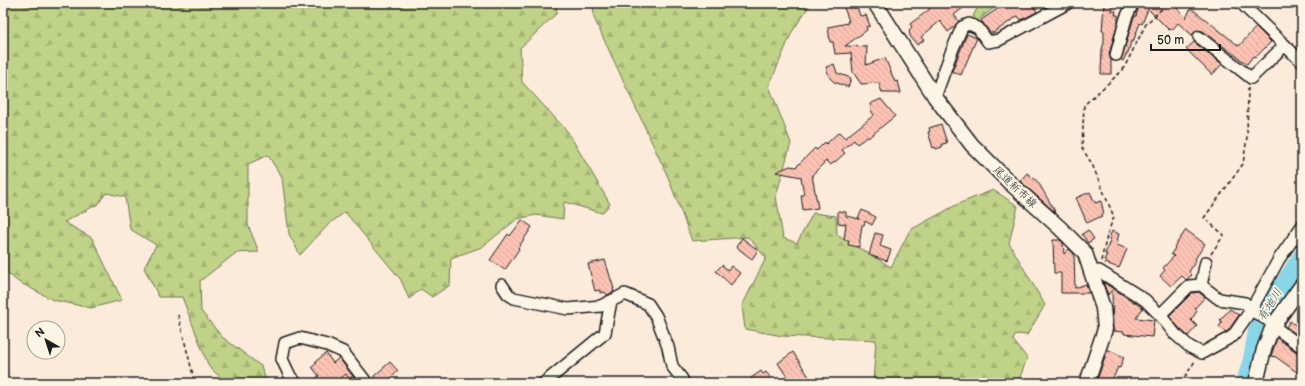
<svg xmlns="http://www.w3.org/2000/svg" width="1305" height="386" viewBox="0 0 1305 386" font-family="'Balsamiq Sans','Klee One',sans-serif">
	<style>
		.forest { fill: url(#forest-firs); stroke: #6e7752 }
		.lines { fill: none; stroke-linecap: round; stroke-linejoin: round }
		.river { stroke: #89d6e9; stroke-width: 17 }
		.building { fill: url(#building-back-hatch); stroke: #1c1c1c }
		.minor-casing { stroke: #1c1c1c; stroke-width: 14 }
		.major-casing { stroke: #1c1c1c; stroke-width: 17 }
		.path { stroke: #1c1c1c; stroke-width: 1.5; stroke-dasharray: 4 3; stroke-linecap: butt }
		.minor { stroke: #fcf5e5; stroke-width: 11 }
		.major { stroke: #fcf5e5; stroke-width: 14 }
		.labels { text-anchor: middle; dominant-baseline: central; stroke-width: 3.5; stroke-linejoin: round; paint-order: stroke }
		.street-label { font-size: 11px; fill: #1c1c1c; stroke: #fcf5e5 }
		.water-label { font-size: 12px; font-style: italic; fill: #3d545a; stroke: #fcf5e5 }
	</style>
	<defs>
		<pattern id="forest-firs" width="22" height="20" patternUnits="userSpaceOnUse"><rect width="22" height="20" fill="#bfd287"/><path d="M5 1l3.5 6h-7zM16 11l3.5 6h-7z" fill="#a4b474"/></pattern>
		<pattern id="building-back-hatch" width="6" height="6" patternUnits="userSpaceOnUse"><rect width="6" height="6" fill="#fdc3b5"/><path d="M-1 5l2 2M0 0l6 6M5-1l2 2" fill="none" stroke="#d8a79b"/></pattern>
	</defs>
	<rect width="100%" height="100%" fill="#fcebdb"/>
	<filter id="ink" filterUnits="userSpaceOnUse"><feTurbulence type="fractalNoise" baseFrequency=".025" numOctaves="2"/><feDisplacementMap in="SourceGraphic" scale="8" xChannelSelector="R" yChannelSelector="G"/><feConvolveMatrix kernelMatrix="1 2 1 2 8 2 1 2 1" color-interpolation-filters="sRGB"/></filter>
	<g filter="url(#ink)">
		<path class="forest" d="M3,3H556L557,13L520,48L522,82L568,132L610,204L602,213L564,202L563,219L536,215L517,219L482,247L451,258L450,285L432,297L421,289L409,299L401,280L345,212L329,224L300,255L289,234L282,178L268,155L248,164V225L259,252L236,253L200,281L201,311L222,337L261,366L267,383H227L209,367L182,297H159L144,268L156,245L130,229L125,197L106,193L98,204L64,222L92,238L122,300L91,308L53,300L17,281L3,269Z
			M593,3H811L792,32L769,86L791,143L776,196L783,238L797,243L813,213L836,216L837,235L891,267L910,230L958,204L993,190L1018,206L1009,243L1045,305L1027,335L1016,334L1013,340L1027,358L1018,383H873L876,340L782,336L745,329L742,306L766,258L748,237L692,241L668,177L594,18Z
			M980,3H1001L977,21L973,16Z"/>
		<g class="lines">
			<path class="river" d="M1244,383L1251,362L1258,323L1302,255"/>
		</g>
		<path class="building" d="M849,3H856L860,16L866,15L870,26L866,27L867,30L845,46L867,47L866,65L885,58L895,82L898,81L901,93H882L879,83L861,84L853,72L851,53L835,54L833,42H830L828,27L848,23L847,21H849L843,5Z
			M925,3H960L963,8L954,15L959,21L954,27L948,32L940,21L921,37L924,40L917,45L910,36L909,30L912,27L910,24L930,9Z
			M1011,3H1031L1037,12L1021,20L1018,16L993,33H990L981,20L1005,4L1007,6Z
			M1143,3H1172L1186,18L1191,8L1239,46L1256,27L1271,42L1255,58L1253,56L1247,64L1203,31L1197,30L1192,35L1178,23L1172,30L1171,29L1169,30L1148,9L1142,24L1140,23L1133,42L1131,41L1128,53H1127L1123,61L1121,60L1133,20L1135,16H1136L1139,6H1151Z
			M1104,4L1112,5V11H1116L1115,15H1118V22L1109,54L1111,60V74H1101L1102,49L1104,43V31H1102Z
			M967,34L977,38L961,75L952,71Z
			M1194,42L1222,64L1212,75L1186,49Z
			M834,64L837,73L851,78L848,87L834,82L829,77L826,67Z
			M881,99L895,116L868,138L867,137L857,144L854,140L842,150L845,153L835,162L830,165L826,161L812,175L818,208L803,210L801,195H804L801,177L776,172L790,166L796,167L815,148L817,150L825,142L826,144L839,132L845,138L874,115L870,109L871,108L870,104Z
			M941,124L947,143L942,144V147L936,149L935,147L933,148L928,132L930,131L929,128Z
			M1027,173L1038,182L1056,213L1020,181Z
			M1090,192L1095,203L1101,201L1104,214L1101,215L1102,216L1087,223L1076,198Z
			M862,210L876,217L872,225L865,221L864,225H862L859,247L848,245L849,240H844L846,224L838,223V211L846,212V216L860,219L858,218Z
			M522,220L532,227L518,248L519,249L505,270L490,260L508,234L510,236Z
			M1088,230L1094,239L1088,243L1082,234Z
			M1186,230L1205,244L1195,259L1196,260L1189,272L1192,275L1186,280L1182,276L1171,286L1160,276L1165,270L1163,268L1174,256L1171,254L1175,248L1174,247Z
			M1112,231L1119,234L1117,241H1118L1117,245L1127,249L1119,268L1105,263L1106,261L1104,260L1107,254H1105L1111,238H1109Z
			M875,233L883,235L880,246L891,250L887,261L869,255Z
			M742,238L758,250L752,259L736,247Z
			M1053,240H1060L1063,243L1064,254L1069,249L1074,254L1075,288L1086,284L1089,293H1061V273H1054Z
			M605,260L614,289H613L614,292L607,295L605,292L600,293V290L595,291L588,264Z
			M722,265L728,270L731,266L740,273L731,285L716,271Z
			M1103,282L1143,308L1136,318L1154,320L1152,337L1124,334V332L1113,331L1112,290L1108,295Z
			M1199,292L1205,297L1195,308L1197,311L1191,320L1197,326L1188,336L1180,329L1169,316L1192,293Z
			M1230,309L1239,315L1228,331L1226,332L1219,327L1222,322L1220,320Z
			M1290,321L1302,330V338L1286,327Z
			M1277,338L1298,353L1302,354V376L1276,357L1271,356Z
			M1109,350L1124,357L1120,368L1118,367L1111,383H1096L1107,351Z
			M793,352L813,383H791L778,363Z
			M326,353L333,363L339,358L353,376L349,379L346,374L335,383H310L319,376L312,367L317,363L315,362Z
			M390,362L398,371L390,379L393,383H377L374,379V376Z
			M761,371L763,374L766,372L771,378L768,380L770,383H755L751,378Z"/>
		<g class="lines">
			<defs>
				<path id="minor" d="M1241,3L1302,62
					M1199,37L1251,78L1285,45
					M1116,55L1126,18L1133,3
					M935,97L951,53L962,27L969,24L978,28L988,42L999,40L1068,3
					M1206,262L1201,285L1219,299L1245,303L1251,310L1271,322L1273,326L1302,347
					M1091,272L1099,271L1145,300L1160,315L1175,334L1190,347L1202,353L1233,336L1251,310L1279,259L1302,226
					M502,285L508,294L514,298L568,309L601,306L625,294L648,304L656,316L668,347L672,366L682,379L683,383
					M1160,315L1189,286L1201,285
					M296,383L290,376L282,359L285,343L300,338L327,345L343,352L367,383
					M544,383L605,333L611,301"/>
				<path id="major" d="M875,3L935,97L972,145L1009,182L1060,228L1085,253L1103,308L1105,329L1087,383
					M1256,383L1264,349L1273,326L1302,285"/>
			</defs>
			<use href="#minor" class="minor-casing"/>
			<use href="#major" class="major-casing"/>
			<path class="path" d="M1211,254L1224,235L1204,218L1243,164L1247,137L1248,88
				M1101,261L1108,232L1114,217L1092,164L1082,148L1084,105L1123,70L1146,24L1168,3
				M178,315L195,383
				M1181,383L1195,361"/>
			<use href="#minor" class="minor"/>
			<use href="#major" class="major"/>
		</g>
	</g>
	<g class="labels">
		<g class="street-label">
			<text transform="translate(1015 187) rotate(43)">尾道新市線</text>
		</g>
		<g class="water-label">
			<text transform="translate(1270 305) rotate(-58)">有地川</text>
		</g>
	</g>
	<rect width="1305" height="386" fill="none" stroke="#fcf5e5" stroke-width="16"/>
	<rect x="8" y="8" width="1289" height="370" fill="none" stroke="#1c1c1c" stroke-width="1.5" filter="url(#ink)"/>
	<g transform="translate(46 340) rotate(321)"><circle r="19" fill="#fcf5e5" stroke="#a29e95"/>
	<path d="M0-3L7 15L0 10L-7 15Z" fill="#1c1c1c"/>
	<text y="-6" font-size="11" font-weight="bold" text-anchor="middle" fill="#1c1c1c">N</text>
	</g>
	<path d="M1151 44v6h69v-6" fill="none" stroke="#1c1c1c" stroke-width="2"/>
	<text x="1157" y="44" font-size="12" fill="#1c1c1c" stroke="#fcf5e5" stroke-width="3" paint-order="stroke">50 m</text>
</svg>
